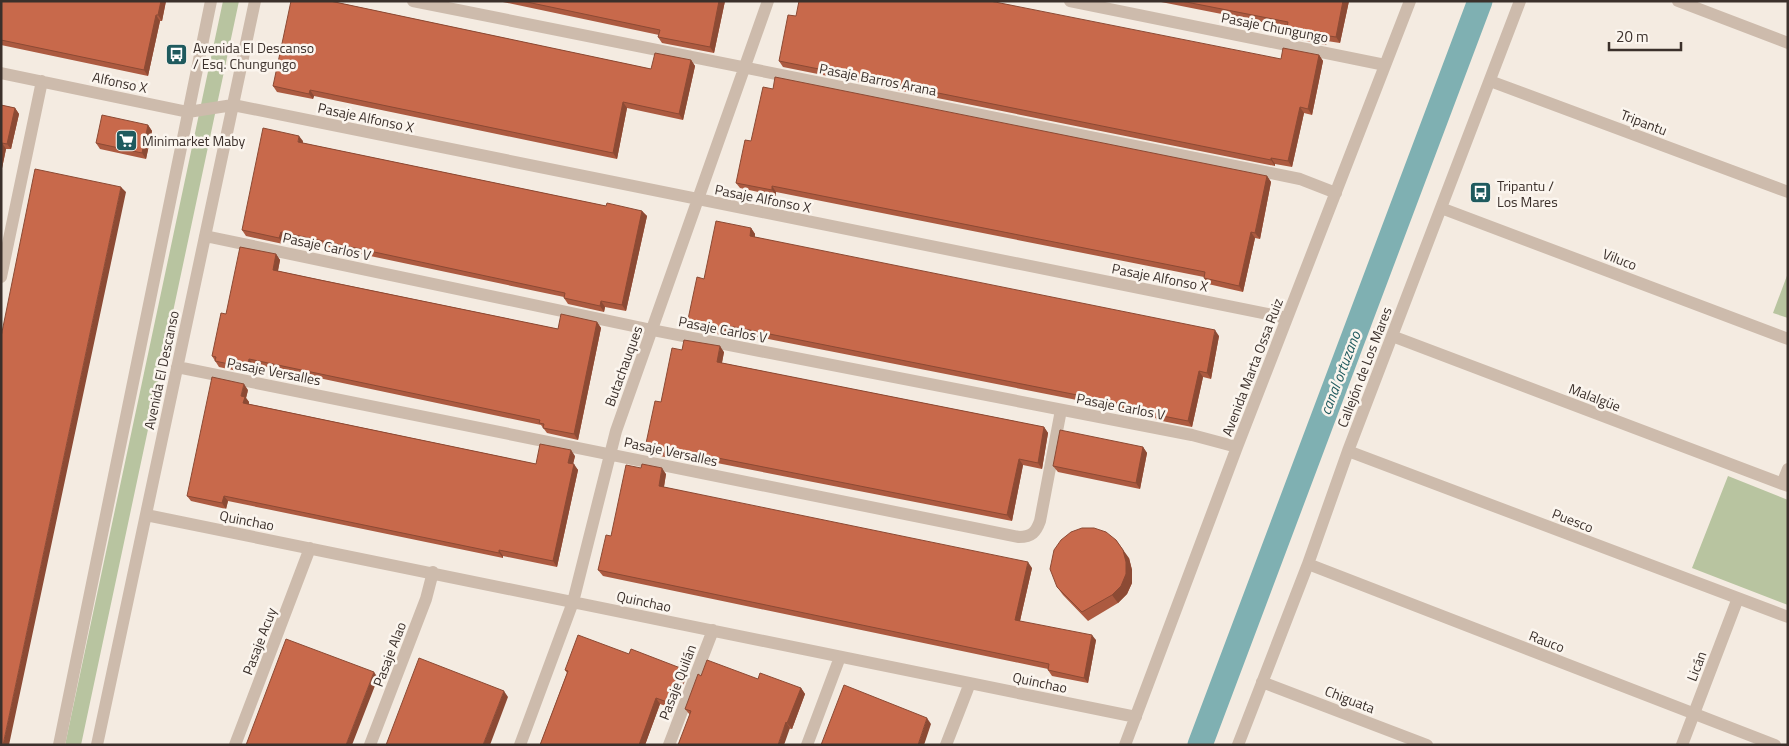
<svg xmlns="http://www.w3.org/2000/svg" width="1789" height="746" viewBox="0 0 1789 746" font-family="'Titillium Web',sans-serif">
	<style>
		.green { fill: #b8c4a0 }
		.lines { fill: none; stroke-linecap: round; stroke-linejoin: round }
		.canal { stroke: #7fb0b2; stroke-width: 25 }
		.minor { stroke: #cdbbac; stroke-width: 12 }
		.wall { fill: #ac5a40 }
		.shaded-wall { fill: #8c4a34 }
		.building { fill: #c8694b; stroke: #8c4a34 }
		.labels { text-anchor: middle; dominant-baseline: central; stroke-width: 5; stroke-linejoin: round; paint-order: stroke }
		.street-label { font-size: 14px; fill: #3b302b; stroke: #fbf5ee }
		.poi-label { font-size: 14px; fill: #3b302b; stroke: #fbf5ee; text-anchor: start }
		.water-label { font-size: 15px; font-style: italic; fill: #1f5a5e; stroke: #fbf5ee }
	</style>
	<rect width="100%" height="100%" fill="#f4ebe1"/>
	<path class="green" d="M223,1H239L81,745H65Z
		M1788,273V318L1773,313Z
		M1728,476L1788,500V605L1692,568Z"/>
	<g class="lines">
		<path class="canal" d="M1200,745L1480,1"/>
		<path class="minor" d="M413,1L1300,179L1336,193
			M1070,1L1385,65
			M1678,1L1788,43
			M1,73L188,112L233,105L1287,318
			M1490,81L1788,192
			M1441,208L1788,339
			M205,236L652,330L1192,435L1237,447
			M1,277L42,81
			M1392,336L1788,486
			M177,367L1019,537C1032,537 1036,532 1040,521L1061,410
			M1348,451L1788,617
			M1782,484L1788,469
			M146,515L1136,717
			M1308,564L1775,745
			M1262,682L1427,745
			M59,745L211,1
			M97,745L255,1
			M235,745L310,548
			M370,745L426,599L433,572
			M520,745L573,602L616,431L768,1
			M669,745L713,630
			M807,745L840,657
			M946,745L970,683
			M1125,745L1237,447L1410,1
			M1238,745L1308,564L1348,451L1520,1
			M1682,745L1738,598"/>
	</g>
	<path class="wall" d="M1,1H166L162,21H160L148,76L1,45Z
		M335,1V2L651,69L691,60L695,66L683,120L627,108L617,159L314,96L313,99L277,92L273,86Z
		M498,1H725L714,53L662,43L658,37L659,35Z
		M1156,1H1349L1340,43L1327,41L1326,45L1291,38L1286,32L1287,27Z
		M1319,55L1323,61L1312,115L1304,113L1292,167L1275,164V166L783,67L779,61L1281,59Z
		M1,105L15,108L19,114L11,149H6L1,173Z
		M148,125L152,131L146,159L100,149L96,143Z
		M303,141V143L606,206L642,211L647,216L626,311L605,307L604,312L568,304L564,298V297L285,238L283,244L246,236L242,230Z
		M751,141L1267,176L1271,182L1260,239L1255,238L1243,292L1208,284L1204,278V277L776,192V196L740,188L736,183Z
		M751,228L755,234V237L1219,336L1211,379L1203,377L1192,427L1157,420L1153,415L728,331L727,336L691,329L687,324L704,279Z
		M276,254L280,260L278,271L558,329L597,322L601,328L578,440L547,433L541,425L253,364L251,374L219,367L212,356L226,314Z
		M682,350L724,352L722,363L1044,427L1048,433L1042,469L1023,465L1012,521L671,454L670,458L649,454L645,448L661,402Z
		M248,390L246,398L249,402V404L536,464L575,456L573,464L578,470L557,567L503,556V558L228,501L226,509L191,501L187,496Z
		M1143,447L1147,453L1140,489L1058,472L1053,466Z
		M641,468L666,474L664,487L1032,568L1020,621L1096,640L1088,683L1052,676L1048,670V669L603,576L598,570L611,536Z
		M1129,558L1132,570V583L1127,594L1118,603L1088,621L1063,595L1057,587Z
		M629,654L683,669L687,675L674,709L660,704L645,745H540L567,673L565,670Z
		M701,676L758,679L801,688L805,694L792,729L690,715L685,709Z"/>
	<path class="shaded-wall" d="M161,1H166L162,21L158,15Z
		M719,1H725L714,53L710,47Z
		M1343,1H1349L1340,43L1336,37Z
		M156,15L160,21L148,76L144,70Z
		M1323,35L1327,41L1326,45L1322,39Z
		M1319,55L1323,61L1312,115L1308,109Z
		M691,60L695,66L683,120L679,114Z
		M310,90L314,96L313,99L309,94Z
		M623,102L627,108L617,159L613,153Z
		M1300,107L1304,113L1292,167L1288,161Z
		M15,108L19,114L11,149L7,144Z
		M148,125L152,131L146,159L142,153Z
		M299,136L303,141L302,148L298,142Z
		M2,143L6,149L1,173V148Z
		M1271,158L1275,164V166L1271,160Z
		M1267,176L1271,182L1260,239L1255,233Z
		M772,186L776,192V196L772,190Z
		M121,187L126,192L9,745H3Z
		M642,211L647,216L626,311L622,305Z
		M751,228L755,234L754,242L750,236Z
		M281,232L285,238L283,244L279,238Z
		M1251,232L1255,238L1243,292L1239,286Z
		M276,254L280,260L277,275L273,270Z
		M601,301L605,307L604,312L600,306Z
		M597,322L601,328L578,440L574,434Z
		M724,325L728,331L727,336L723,331Z
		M1215,330L1219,336L1211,379L1207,373Z
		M720,346L724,352L721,367L717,362Z
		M249,359L253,364L251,374L247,368Z
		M1199,371L1203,377L1192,427L1188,421Z
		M244,384L248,390L246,398L249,402L247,409L243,403L241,396Z
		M1044,427L1048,433L1042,469L1038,463Z
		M1143,447L1147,453L1140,489L1136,483Z
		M667,448L671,454L670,458L666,452Z
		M571,450L575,456L572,468L568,463Z
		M1019,459L1023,465L1012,521L1007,515Z
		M574,464L578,470L557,567L553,561Z
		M662,468L666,474L663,492L659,486Z
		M224,496L228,501L226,509L222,503Z
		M1116,540L1129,558L1132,570V583L1127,594L1118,603L1112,595Z
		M499,550L503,556V558L499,553Z
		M1028,562L1032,568L1019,625L1015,620Z
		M1092,635L1096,640L1088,683L1084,678Z
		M683,669L687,675L674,709L670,703Z
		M374,672L378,678L352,745H346Z
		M801,688L805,694L792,729L787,723Z
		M504,691L508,697L490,745H483Z
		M656,698L660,704L645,745H639Z
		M927,718L931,724L924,745H918Z
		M786,722L790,728L784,745H778Z"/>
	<path class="building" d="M1,1H161L158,15H156L144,70L1,40Z
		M291,1H330L651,69L655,53L691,60L679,114L623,102L613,153L310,90L309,94L273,86Z
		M522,1H719L710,47L658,37L660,30Z
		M799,1H990L1281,59L1283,48L1319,55L1308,109L1300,107L1288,161L1271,158V160L779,61L788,15L796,16Z
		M1181,1H1343L1336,37L1323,35L1322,39L1286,32L1288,22Z
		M775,77L1267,176L1255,233L1251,232L1239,286L1204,278L1205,272L772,186V190L736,183L745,140L751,141L763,87L773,89Z
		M1,105L15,108L7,144L2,143L1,148Z
		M102,115L148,125L142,153L96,143Z
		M263,128L299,136L298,142L606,206L607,203L642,211L622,305L601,301L600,306L564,298L565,293L281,232L279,238L242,230Z
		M35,169L121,187L3,745H1V337Z
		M716,221L751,228L750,236L1215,330L1207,373L1199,371L1188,421L1153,414V410L724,325L723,331L687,324L697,277L704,279Z
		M240,247L276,254L273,270L320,280L558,329L561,314L597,322L574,434L543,428L544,424L539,423L540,420L249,359L247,368L215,361L216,357L212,356L221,313L226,314Z
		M684,340L720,346L717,362L1044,427L1038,463L1019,459L1007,515L667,448L666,452L645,448L655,401L661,402L672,348L682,350Z
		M212,377L244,384L241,396L245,397L243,403L536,464L540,444L571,450L568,463L574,464L553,561L499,550V553L224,496L222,503L187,496Z
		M1060,430L1143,447L1136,483L1053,466Z
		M642,464L662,468L659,486L1028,562L1015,620L1092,635L1084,678L1048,670L1049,664L598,570L606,535L611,536L626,465L641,468Z
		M1082,528H1094L1106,532L1116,540L1123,550L1126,562V574L1121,586L1112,595L1082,612L1057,587L1050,569L1054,550L1061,540L1071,532Z
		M578,635L629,654L631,649L683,669L670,703L656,698L639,745H540L568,671L565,670Z
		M286,639L374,672L346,745H246Z
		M419,658L504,691L483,745H386Z
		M707,660L758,679L760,673L801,688L787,723L786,722L778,745H678L691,711L685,709L698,674L701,676Z
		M844,685L927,718L918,745H821Z"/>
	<defs>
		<symbol id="bus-square" viewBox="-11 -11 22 22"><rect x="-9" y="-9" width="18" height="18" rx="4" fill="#1f5a5e" stroke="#fbf5ee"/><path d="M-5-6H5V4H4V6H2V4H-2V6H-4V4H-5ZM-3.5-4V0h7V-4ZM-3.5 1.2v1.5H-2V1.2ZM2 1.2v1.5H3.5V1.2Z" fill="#fff"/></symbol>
		<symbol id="supermarket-square" viewBox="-11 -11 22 22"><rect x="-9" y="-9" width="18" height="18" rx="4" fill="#1f5a5e" stroke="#fbf5ee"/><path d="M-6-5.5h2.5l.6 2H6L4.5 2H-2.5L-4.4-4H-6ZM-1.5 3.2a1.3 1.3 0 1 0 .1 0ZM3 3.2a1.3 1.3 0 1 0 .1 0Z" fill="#fff"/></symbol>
	</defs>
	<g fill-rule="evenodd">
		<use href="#bus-square" x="164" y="42" width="25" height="25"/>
		<use href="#supermarket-square" x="114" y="128" width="25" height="25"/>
		<use href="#bus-square" x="1468" y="180" width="25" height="25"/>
	</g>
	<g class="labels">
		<g class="street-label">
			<text transform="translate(1275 27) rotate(11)">Pasaje Chungungo</text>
			<text transform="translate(878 79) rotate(11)">Pasaje Barros Arana</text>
			<text transform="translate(120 82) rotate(12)">Alfonso X</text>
			<text transform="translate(366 117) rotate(12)">Pasaje Alfonso X</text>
			<text transform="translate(1644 122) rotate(21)">Tripantu</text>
			<text transform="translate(763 198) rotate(11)">Pasaje Alfonso X</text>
			<text transform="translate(327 246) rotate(12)">Pasaje Carlos V</text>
			<text transform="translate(1620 259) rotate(21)">Viluco</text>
			<text transform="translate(1160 277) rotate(11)">Pasaje Alfonso X</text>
			<text transform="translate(723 329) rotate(11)">Pasaje Carlos V</text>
			<text transform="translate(623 366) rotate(-70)">Butachauques</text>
			<text transform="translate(1252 367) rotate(-69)">Avenida Marta Ossa Ruiz</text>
			<text transform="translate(1364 367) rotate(-69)">Callejón de Los Mares</text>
			<text transform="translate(161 370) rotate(-78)">Avenida El Descanso</text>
			<text transform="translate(274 371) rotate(11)">Pasaje Versalles</text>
			<text transform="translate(1595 397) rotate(21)">Malalgüe</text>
			<text transform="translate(1121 406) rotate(11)">Pasaje Carlos V</text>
			<text transform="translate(671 451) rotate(12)">Pasaje Versalles</text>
			<text transform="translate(247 520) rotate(11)">Quinchao</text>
			<text transform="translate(1573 520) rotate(21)">Puesco</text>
			<text transform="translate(644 601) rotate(12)">Quinchao</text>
			<text transform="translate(259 641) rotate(-69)">Pasaje Acuy</text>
			<text transform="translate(1547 641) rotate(21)">Rauco</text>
			<text transform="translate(389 654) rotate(-69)">Pasaje Alao</text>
			<text transform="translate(1696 666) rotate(-69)">Licán</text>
			<text transform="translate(677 682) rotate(-69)">Pasaje Quilán</text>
			<text transform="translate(1040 682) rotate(12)">Quinchao</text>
			<text transform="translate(1350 699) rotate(21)">Chiguata</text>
		</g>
		<g class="poi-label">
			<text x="193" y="47">Avenida El Descanso<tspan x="193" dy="16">/ Esq. Chungungo</tspan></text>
			<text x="142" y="140">Minimarket Maby</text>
			<text x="1497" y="185">Tripantu /<tspan x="1497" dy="16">Los Mares</tspan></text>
		</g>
		<g class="water-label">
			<text transform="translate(1340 373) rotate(-69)">canal ortuzano</text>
		</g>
	</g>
	<rect width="1789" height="746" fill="none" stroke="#3b302b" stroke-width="5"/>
	<path d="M1609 42v8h72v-8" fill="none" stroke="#3b302b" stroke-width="2.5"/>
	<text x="1616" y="42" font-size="15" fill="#3b302b" stroke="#fbf5ee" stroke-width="4" paint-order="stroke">20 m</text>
</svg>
